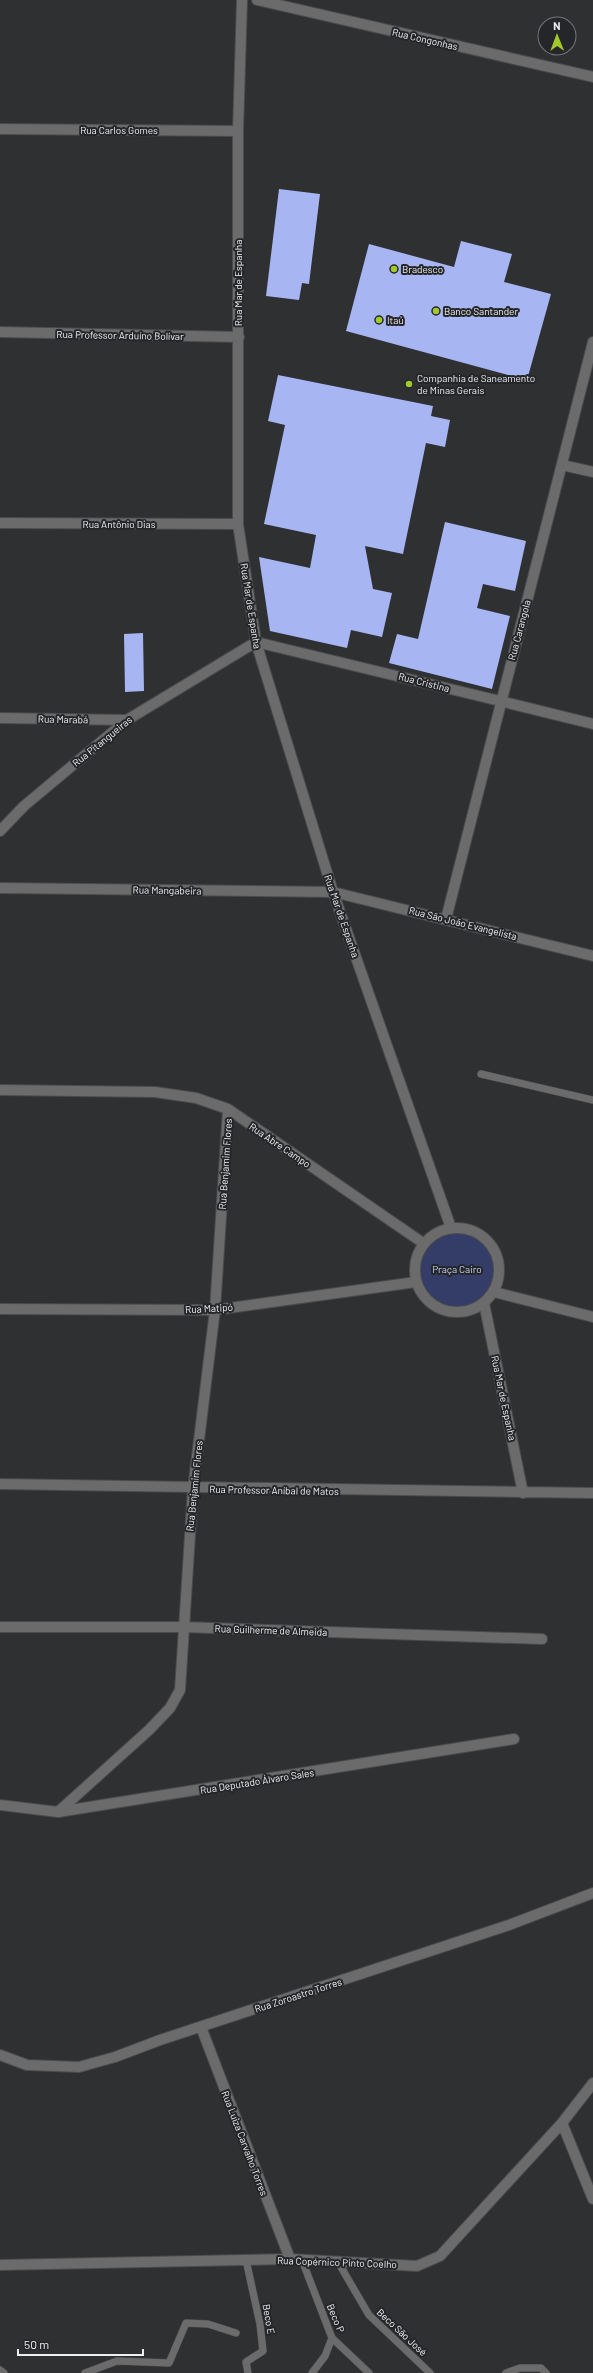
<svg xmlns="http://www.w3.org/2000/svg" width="593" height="2373" viewBox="0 0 593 2373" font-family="Barlow,sans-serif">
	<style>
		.green { fill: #343d68 }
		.building { fill: #a7b6f3 }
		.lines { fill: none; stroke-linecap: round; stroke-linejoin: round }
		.service-casing { stroke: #4a4b4d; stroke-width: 8 }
		.minor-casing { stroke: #4a4b4d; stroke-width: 12 }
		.tertiary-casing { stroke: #4a4b4d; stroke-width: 12 }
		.service { stroke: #6b6b6c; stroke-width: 7 }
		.minor { stroke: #6b6b6c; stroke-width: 10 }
		.tertiary { stroke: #6b6b6c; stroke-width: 10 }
		.poi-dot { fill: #a1c92a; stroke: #252629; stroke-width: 1.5 }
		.labels { text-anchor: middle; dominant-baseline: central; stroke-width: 4; stroke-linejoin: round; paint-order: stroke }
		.street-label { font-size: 10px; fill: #eeeff0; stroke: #252629 }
		.poi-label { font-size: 10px; fill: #eeeff0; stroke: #252629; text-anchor: start }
		.park-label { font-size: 10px; fill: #c8d1f3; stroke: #252629 }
	</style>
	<rect width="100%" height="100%" fill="#2f3032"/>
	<path class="green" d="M419 1270a38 38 0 1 1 76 0a38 38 0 1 1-76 0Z"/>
	<path class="building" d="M279,189L320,194L309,284L302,283L299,300L266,296Z
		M461,241L512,254L504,282L551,294L527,380L346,331L369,244L454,267Z
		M278,375L433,406L431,416L450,420L445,447L426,443L403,554L365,546L373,589L392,593L382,637L351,630L347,648L270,631L259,557L310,568L316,535L264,524L285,425L268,421Z
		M445,522L526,541L515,591L483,584L477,608L510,616L492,689L389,663L397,634L418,639Z
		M143,633L144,691L125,692L124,634Z"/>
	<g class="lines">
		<defs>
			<path id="service" d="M481,1074L593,1100
				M246,2260L260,2324L263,2351L246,2362L248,2373
				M302,2260L332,2338L369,2373
				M338,2262L369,2315L430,2373
				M0,2370L4,2373
				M85,2373L117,2361L169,2363L186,2323L208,2324L236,2333
				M312,2373L325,2356L332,2338
				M506,2373L520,2368H541L546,2373"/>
			<path id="minor" d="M242,0L238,131V524L256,642L333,892L451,1228
				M257,0L593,77
				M0,129L238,131
				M0,332L239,337
				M562,465L593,472
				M0,523L238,524
				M500,701L593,724
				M0,718L127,720
				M0,1090L155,1092L196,1098L228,1109L423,1243
				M484,1303L523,1493
				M0,1309L215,1310L228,1109
				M0,1484L593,1493
				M0,1627H182L542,1639
				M58,1812L514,1739
				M201,2027L290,2259
				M0,2055L27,2065L79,2067L115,2057L160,2040L509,1925L593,1893
				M562,2123L593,2199
				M0,2265L290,2259L417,2266L440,2256L562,2123L593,2083"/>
			<path id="tertiary" d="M0,831L24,806L127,720L256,642L500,701
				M0,888L333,892L593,956
				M446,919L593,342
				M415 1270a42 42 0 1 1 84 0a42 42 0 1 1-84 0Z
				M494,1292L593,1317
				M0,1805L58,1812L149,1730L170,1708L180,1690L193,1489L215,1310L416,1282"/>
		</defs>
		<use href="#service" class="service-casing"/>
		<use href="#minor" class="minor-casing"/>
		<use href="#tertiary" class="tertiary-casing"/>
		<use href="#service" class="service"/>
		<use href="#minor" class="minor"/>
		<use href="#tertiary" class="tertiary"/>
	</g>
	<g class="poi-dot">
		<circle cx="394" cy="269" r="4"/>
		<circle cx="436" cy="311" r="4"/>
		<circle cx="379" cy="320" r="4"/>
		<circle cx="409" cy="384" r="4"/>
	</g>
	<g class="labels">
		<g class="street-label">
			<text transform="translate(425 39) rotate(13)">Rua Congonhas</text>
			<text x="119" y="130">Rua Carlos Gomes</text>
			<text transform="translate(238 283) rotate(-90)">Rua Mar de Espanha</text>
			<text transform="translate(120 335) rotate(1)">Rua Professor Arduíno Bolívar</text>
			<text x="119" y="524">Rua Antônio Dias</text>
			<text transform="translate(251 606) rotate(81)">Rua Mar de Espanha</text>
			<text transform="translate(519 630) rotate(-75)">Rua Carangola</text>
			<text transform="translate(424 682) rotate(14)">Rua Cristina</text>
			<text transform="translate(63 719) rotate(1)">Rua Marabá</text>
			<text transform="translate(102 741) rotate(-39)">Rua Pitangueiras</text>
			<text transform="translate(167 890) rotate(1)">Rua Mangabeira</text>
			<text transform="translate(342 916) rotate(71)">Rua Mar de Espanha</text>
			<text transform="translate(463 923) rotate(14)">Rua São João Evangelista</text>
			<text transform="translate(280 1145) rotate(34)">Rua Abre Campo</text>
			<text transform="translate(225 1164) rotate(-86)">Rua Benjamim Flores</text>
			<text transform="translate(209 1308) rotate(-3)">Rua Matipó</text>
			<text transform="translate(504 1398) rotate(78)">Rua Mar de Espanha</text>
			<text transform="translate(194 1486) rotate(-84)">Rua Benjamim Flores</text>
			<text transform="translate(274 1490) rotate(1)">Rua Professor Aníbal de Matos</text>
			<text transform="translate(271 1630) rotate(2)">Rua Guilherme de Almeida</text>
			<text transform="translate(257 1781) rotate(-9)">Rua Deputado Álvaro Sales</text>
			<text transform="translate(298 1995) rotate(-18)">Rua Zoroastro Torres</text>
			<text transform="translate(245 2143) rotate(69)">Rua Luiza Carvalho Torres</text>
			<text transform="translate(337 2262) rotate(2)">Rua Copérnico Pinto Coelho</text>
			<text transform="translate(336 2318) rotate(67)">Beco P</text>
			<text transform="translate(269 2319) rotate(80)">Beco E</text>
			<text transform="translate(402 2332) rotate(43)">Beco São José</text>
		</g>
		<g class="poi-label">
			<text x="402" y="269">Bradesco</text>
			<text x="444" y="311">Banco Santander</text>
			<text x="387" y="320">Itaú</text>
			<text x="417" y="378">Companhia de Saneamento<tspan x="417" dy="12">de Minas Gerais</tspan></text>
		</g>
		<g class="park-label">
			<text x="457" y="1269">Praça Cairo</text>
		</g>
	</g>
	<g transform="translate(557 36) rotate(359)"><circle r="19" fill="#252629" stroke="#757679"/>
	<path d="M0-3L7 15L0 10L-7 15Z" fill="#a1c92a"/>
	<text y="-6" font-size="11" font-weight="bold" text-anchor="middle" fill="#eeeff0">N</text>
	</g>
	<path d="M18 2349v6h125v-6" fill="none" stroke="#eeeff0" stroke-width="2"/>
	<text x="24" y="2349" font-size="12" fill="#eeeff0" stroke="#252629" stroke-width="3" paint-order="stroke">50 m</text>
</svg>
